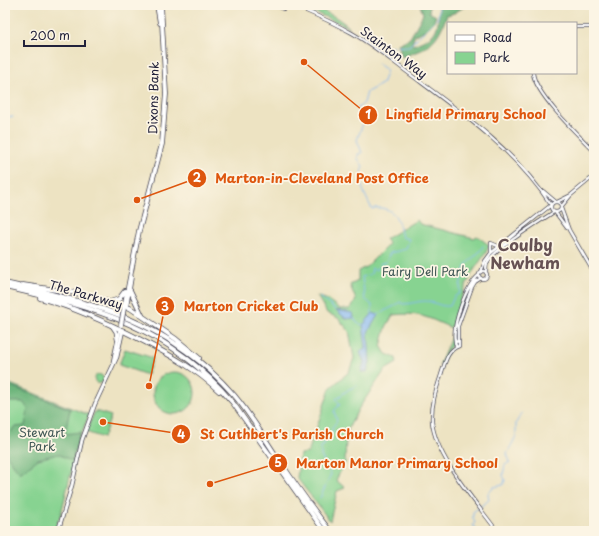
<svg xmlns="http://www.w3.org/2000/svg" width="599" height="536" viewBox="0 0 599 536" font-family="'Playpen Sans',sans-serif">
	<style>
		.green { fill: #87d391; stroke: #547a66 }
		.forest { fill: #6db57b; stroke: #486c5b }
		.water { fill: #84b8f2; stroke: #536d96 }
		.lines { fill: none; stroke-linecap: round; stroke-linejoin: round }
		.stream { stroke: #84b8f2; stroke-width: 1 }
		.secondary-casing { stroke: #403f4f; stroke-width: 4 }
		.primary-casing { stroke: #403f4f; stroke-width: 4.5 }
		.highway-casing { stroke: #403f4f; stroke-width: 5.5 }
		.secondary { stroke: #fff; stroke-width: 2.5 }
		.primary { stroke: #fff; stroke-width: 3 }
		.highway { stroke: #fff; stroke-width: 4 }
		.highway-bridge-casing { stroke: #403f4f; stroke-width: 5.5; stroke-linecap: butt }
		.highway-bridge { stroke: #fff; stroke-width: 4 }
		.labels { text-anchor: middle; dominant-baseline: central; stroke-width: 3.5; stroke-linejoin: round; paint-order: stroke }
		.street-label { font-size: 12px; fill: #22223b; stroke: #fcf5e5 }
		.park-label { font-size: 12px; fill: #405755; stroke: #fcf5e5 }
		.district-label { font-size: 16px; font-weight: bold; fill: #665153; stroke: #fcf5e5 }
		.leader { fill: none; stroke: #de560e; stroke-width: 1.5 }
		.callout-dot { fill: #de560e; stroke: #fcf5e5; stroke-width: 1.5 }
		.mark-label { font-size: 12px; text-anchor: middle; font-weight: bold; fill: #fff }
		.callout-label { font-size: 13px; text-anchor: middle; font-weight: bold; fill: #de560e; stroke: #fcf5e5; stroke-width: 3.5; stroke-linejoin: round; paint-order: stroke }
	</style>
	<rect width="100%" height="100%" fill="#fcf5e5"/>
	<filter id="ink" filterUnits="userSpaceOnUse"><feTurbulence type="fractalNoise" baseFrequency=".025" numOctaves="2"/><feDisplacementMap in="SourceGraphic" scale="8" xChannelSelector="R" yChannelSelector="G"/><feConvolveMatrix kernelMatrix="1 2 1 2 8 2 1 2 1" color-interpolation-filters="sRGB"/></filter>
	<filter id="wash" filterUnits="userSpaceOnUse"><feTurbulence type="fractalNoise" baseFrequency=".012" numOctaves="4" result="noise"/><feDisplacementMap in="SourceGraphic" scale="16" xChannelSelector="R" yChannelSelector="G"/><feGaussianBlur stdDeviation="0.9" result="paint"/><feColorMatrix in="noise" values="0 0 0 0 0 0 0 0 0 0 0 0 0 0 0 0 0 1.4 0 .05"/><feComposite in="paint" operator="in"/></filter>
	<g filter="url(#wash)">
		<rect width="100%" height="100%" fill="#ede3c2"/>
		<path class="green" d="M299,5C316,5 338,17 350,28Z
			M417,220L420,224L474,238L477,236L489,245C486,256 475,266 470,277C462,293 457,312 451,328C427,317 419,312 393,315L386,327L381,346L386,354L396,358L397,363L385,370L359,408L349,427L346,436L345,463L336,480L345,488L337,491L330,521L297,478L300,454L308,453L330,388L349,372L354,358L349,331L338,318L327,313L317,296L328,300L340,309H350L356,300L350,285L358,281V271L366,267L389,244L385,239Z
			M452,335L454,343L447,351L442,364L439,366Z
			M125,349L153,358L147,375L119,365Z
			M153 393a21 21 0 1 1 42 0a21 21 0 1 1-42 0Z
			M94.5 379a4.5 4.5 0 1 1 9 0a4.5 4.5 0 1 1-9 0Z
			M5,382L89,415L79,439L61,514L54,531H5Z
			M95,411L111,416L103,438L86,432Z"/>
		<path class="forest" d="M420,5H430L429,12L436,16C433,27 424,31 415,35L412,43L413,45C437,36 438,32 439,7L436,5H467L454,13L447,15C437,42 430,48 402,57L398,44L410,38L423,14Z
			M5,384L70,409L65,434L80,432L72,461L58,454L38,459L20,473C4,453 0,450 14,427L25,426L28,409L23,402H7L5,405Z"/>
		<path class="water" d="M336,310L353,313L354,318L346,319Z
			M373,313L378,315L368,332L370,362L367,372H361L364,362L360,352L366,348L363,325Z"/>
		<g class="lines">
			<path class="stream" d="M391,47L409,46L438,18L439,7L436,5
				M5,118L6,116L13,117
				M320,297L336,310
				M372,314V305L365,299L362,277L371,274L372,268L376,270L379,264L386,262L390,253L406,249L409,239L402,237C398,222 398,211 381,208C378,208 376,207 372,209C365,195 357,182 363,166L358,159V154L362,153L357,140L365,118L358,108L364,103L367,92L382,84L387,70L378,64
				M378,315C385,309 394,308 400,302L403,304C411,304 418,301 425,301C434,301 439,307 450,306L454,297L460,293C460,285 462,272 466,265C471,258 479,255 483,246
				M354,318L357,323L363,325
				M320,498L331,474L321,456V447L324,445L326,439L330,437L333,432L332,428L337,421L334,411L340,404L336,399L349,389L357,386
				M305,531L306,526
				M477,531L473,525L475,522L473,519V512L489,500L488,494L494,487L503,485L505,480L503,475L505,465L510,462L507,454L516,436V423L522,413"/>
		</g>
	</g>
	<g filter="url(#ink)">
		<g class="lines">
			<defs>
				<path id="secondary" d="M274,5L283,9L289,5
					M288,7H297C316,15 334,23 352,33C373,45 392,61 411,75C462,113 516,151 551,205
					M576,27H594
					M533,73C535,94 579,136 594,151
					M543,191L556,202
					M551 207a5 5 0 1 1 10 0a5 5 0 1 1-10 0Z
					M557,202L571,195L594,176
					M561,207L571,195
					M561,208L569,230L594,273
					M555,212L567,228
					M491,253V243L498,246
					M479 275a4 4 0 1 1 8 0a4 4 0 1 1-8 0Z
					M481,272L485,261L491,253L551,205
					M486,273C486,270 486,266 487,263C494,249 540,221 554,212
					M455,341C452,325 466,285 479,275
					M458,341V326L472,287L475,282L481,278
					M456,346L455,342L459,341V346C447,350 445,363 441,375C436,390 431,405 432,422C436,458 476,502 497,531"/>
				<path id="primary" d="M112,326L116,332L117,339
					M113,362L120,329
					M58,531L72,485L82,440L95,404L117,357L123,330"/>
				<path id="highway" d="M157,5L160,23
					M5,283C97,304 169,321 234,395C251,415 264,438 279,460C295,484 312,508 330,531
					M23,285L76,293L130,308L176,339L199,358
					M5,287C97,308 170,327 233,403L324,531
					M130,290L142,315
					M40,298C76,308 111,324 145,342C172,356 196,369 219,391
					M110,302L119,299L125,291
					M124,308L139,231L162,144L166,94L161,5
					M126,308L131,277"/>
			</defs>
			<use href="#secondary" class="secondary-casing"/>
			<use href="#primary" class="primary-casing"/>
			<use href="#highway" class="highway-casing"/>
			<use href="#secondary" class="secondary"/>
			<use href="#primary" class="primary"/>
			<use href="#highway" class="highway"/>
			<defs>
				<path id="highway-bridge" d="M121,325L124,308"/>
			</defs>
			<use href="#highway-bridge" class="highway-bridge-casing"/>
			<use href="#highway-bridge" class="highway-bridge"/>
		</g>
	</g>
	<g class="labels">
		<g class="street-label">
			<text transform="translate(394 52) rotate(36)">Stainton Way</text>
			<text transform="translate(153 98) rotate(-89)">Dixons Bank</text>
			<text transform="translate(86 294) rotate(16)">The Parkway</text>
		</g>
		<g class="park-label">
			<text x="425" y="271">Fairy Dell Park</text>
			<text x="42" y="432">Stewart<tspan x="42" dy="14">Park</tspan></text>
		</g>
		<g class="district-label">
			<text x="525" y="244">Coulby<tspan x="525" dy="18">Newham</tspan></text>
		</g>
	</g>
	<path class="leader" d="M304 62L368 115M137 200L197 178M149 386L165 306M103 422L181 434M210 484L278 463"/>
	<g class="callout-dot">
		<circle cx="304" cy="62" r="4"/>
		<circle cx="137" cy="200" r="4"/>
		<circle cx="149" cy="386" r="4"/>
		<circle cx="103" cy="422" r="4"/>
		<circle cx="210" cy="484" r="4"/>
		<circle cx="368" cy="115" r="10"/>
		<circle cx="197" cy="178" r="10"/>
		<circle cx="165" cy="306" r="10"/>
		<circle cx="181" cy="434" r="10"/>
		<circle cx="278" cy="463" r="10"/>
	</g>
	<g class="mark-label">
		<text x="368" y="119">1</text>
		<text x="197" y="182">2</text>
		<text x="165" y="311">3</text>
		<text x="181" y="439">4</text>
		<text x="278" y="467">5</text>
	</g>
	<g class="callout-label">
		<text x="466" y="119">Lingfield Primary School</text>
		<text x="322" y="183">Marton-in-Cleveland Post Office</text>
		<text x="251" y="311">Marton Cricket Club</text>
		<text x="292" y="439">St Cuthbert's Parish Church</text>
		<text x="397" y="468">Marton Manor Primary School</text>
	</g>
	<rect width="599" height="536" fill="none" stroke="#fcf5e5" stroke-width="20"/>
	<rect x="447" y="22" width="130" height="52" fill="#fcf5e5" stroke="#a5a1a1"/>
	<rect x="455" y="35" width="20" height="6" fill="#ffffff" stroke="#a5a1a1"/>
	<text x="483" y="42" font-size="12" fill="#22223b">Road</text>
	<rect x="455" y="52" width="20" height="12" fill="#87d391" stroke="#a5a1a1"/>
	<text x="483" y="62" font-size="12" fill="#22223b">Park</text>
	<path d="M24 40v6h61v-6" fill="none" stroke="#22223b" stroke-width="2"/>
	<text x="30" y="40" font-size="12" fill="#22223b" stroke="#fcf5e5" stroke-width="3" paint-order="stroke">200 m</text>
</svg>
